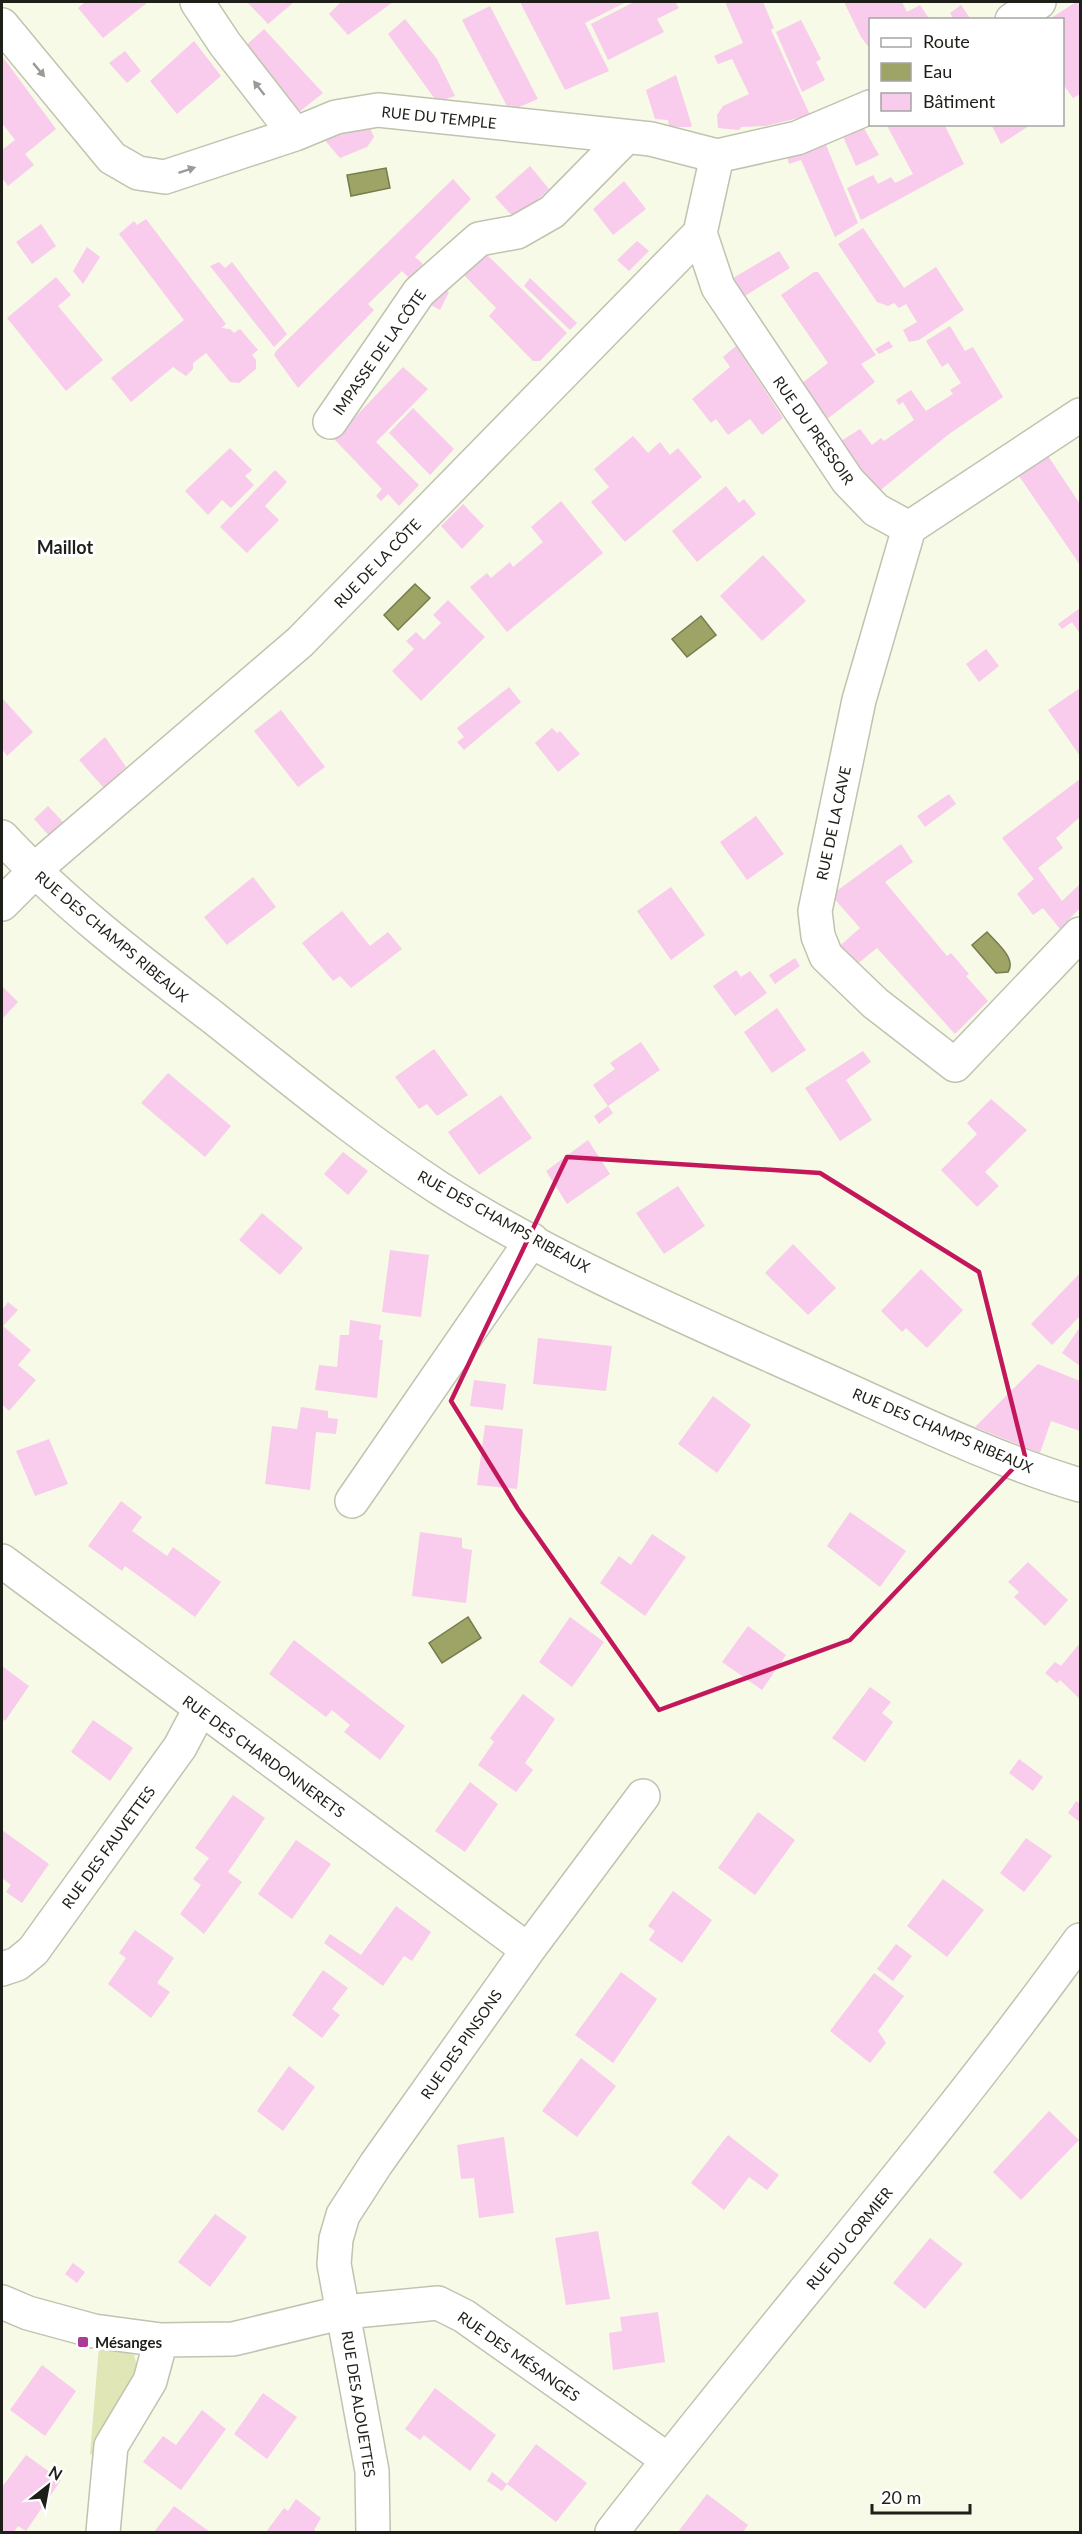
<svg xmlns="http://www.w3.org/2000/svg" width="1082" height="2534" viewBox="0 0 1082 2534" font-family="Lato,sans-serif">
	<style>
		.green { fill: #e0e6b5 }
		.water { fill: #9da465; stroke: #777c4e; stroke-width: 1.5 }
		.building { fill: #f9cbec }
		.lines { fill: none; stroke-linecap: round; stroke-linejoin: round }
		.minor-casing { stroke: #c0c3af; stroke-width: 36 }
		.minor { stroke: #fff; stroke-width: 33 }
		.oneway { fill: #9a9a97 }
		.marked { fill: none; stroke: #c2185b; stroke-width: 4.5; stroke-linejoin: round }
		.poi-dot { fill: #ac3b96; stroke: #fff; stroke-width: 2 }
		.labels { text-anchor: middle; dominant-baseline: central; stroke-width: 6; stroke-linejoin: round; paint-order: stroke }
		.street-label { font-size: 15px; fill: #1e1f18; stroke: #fff }
		.poi-label { font-size: 15px; font-weight: bold; fill: #1e1f18; stroke: #fff; text-anchor: start }
		.quarter-label { font-size: 18px; font-weight: bold; fill: #1e1f18; stroke: #fff }
	</style>
	<rect width="100%" height="100%" fill="#f7fae6"/>
	<path class="green" d="M99,2346L134,2355L138,2369L96,2453L90,2455Z"/>
	<path class="water" d="M386,168L390,188L351,196L347,175Z
		M415,584L430,598L398,630L384,615Z
		M701,616L716,635L687,657L672,639Z
		M987,932C996,942 1017,959 1008,972L996,973L972,945Z
		M468,1617L481,1638L442,1663L429,1643Z"/>
	<path class="building" d="M85,2H148L103,38L78,8Z
		M247,2H294L268,24Z
		M341,2H393L348,35L329,14Z
		M520,2H626L585,23L609,71L565,90Z
		M634,2H675L679,8L657,19L664,32L608,60L591,24Z
		M725,2H763L774,28L771,30L810,115L766,126L741,127L739,130L718,128L717,115L723,106L749,94L732,59L718,64L714,56L743,43Z
		M844,2H902L907,12L920,5L930,20H870V49L861,37Z
		M1076,2H1080V94L1073,98L1062,83V20H1048Z
		M961,5L970,18L968,20H954L950,13Z
		M490,6L538,99L517,108H508L462,20Z
		M405,19L437,59L455,96L437,102L388,34Z
		M801,20L821,59L816,62L825,80L802,92L776,32Z
		M264,29L323,93L299,112L288,109L239,52Z
		M194,41L221,76L177,114L150,81Z
		M125,51L141,71L127,83L109,63Z
		M2,56L56,129L25,154L34,165L8,186L2,178V150L15,140L2,123Z
		M676,75L692,126L690,127H676L669,126L668,120L655,119L646,90Z
		M861,123L879,155L856,166L841,132Z
		M886,124H944L964,164L861,220L847,188L873,175L878,184L891,177L895,183L913,174Z
		M991,124H1032L1001,144Z
		M369,126L374,137L367,147L340,158L322,137Z
		M824,140L858,223L835,237L801,160L789,164L787,157Z
		M530,166L549,189L516,220L495,197Z
		M453,179L471,199L415,257L423,264L409,278L402,271L368,304L374,310L298,388L274,355L276,351Z
		M624,181L646,209L613,235L593,209Z
		M146,219L226,324L221,328L230,329L234,333L240,329L258,350L252,355L256,360V369L239,383L230,382L206,353L193,363V369L186,376L173,367L131,402L111,378L184,320L119,234L134,221L137,225Z
		M41,224L56,246L32,264L16,242Z
		M863,228L904,288L936,267L964,310L919,340L909,342L903,330L917,322L906,304L899,308L894,303L888,306L877,302L838,244Z
		M637,241L649,251L629,271L617,260Z
		M87,247L100,257L83,284L73,271Z
		M482,250L567,333L540,361H533L489,316L496,308L459,270Z
		M779,251L790,268L740,299L728,281Z
		M219,262L225,268L232,262L287,334L274,347L210,266Z
		M814,272H818L876,355L861,364L875,382L822,423L797,387L828,363L781,295Z
		M56,277L71,295L58,306L103,360L66,391L7,318Z
		M530,278L577,323L570,330L524,286Z
		M438,287L449,292L440,310L429,304Z
		M950,326L965,351L973,347L1003,397L949,434L877,493L838,443L860,429L872,445L881,438L884,441L914,420L903,402L899,405L896,400L911,390L926,411L953,394L950,390L961,383L948,363L942,367L926,341Z
		M889,341L893,347L879,354L875,349Z
		M736,346L783,418L762,435L750,419L728,435L716,419L711,423L692,399L730,367L723,357Z
		M403,367L428,389L376,442L419,485L399,506L388,494L381,501L376,496L382,489L334,439Z
		M413,408L454,449L430,475L389,433Z
		M633,436L648,453L660,442L670,455L678,448L702,477L625,542L591,502L609,487L594,469Z
		M230,448L252,470L245,476L254,485L231,508L222,500L208,515L185,491Z
		M1048,456L1080,504V565L1019,476Z
		M275,470L287,482L265,506L279,520L247,553L220,527Z
		M726,486L739,503L744,499L756,514L697,562L672,531Z
		M561,501L603,553L507,632L470,587L487,573L491,578L510,562L513,567L543,542L531,527Z
		M463,504L484,526L462,549L441,526Z
		M763,555L806,601L762,641L720,596Z
		M448,600L485,637L421,701L392,671L414,649L406,641L416,632L424,640L441,623L433,615Z
		M1080,608V634L1072,622L1062,629L1058,624Z
		M986,649L999,666L979,682L966,664Z
		M509,687L521,702L464,750L457,742L464,737L457,728Z
		M1080,688V756L1048,710Z
		M2,698L33,732L7,756L2,749Z
		M281,710L325,767L298,787L254,731Z
		M552,728L557,733L560,731L580,754L558,772L535,743Z
		M105,737L126,767L104,788L79,760Z
		M1080,779V817L1056,838L1063,848L1038,868L1062,901L1080,884V908L1060,929L1043,908L1033,915L1017,894L1034,879L1002,838Z
		M949,794L956,804L925,827L917,816Z
		M48,806L65,824L51,838L34,819Z
		M756,816L784,854L747,880L720,842Z
		M901,844L913,862L885,882L947,956L951,953L969,974L966,976L988,1001L955,1034L877,948L851,969L835,950L860,928L831,895Z
		M253,877L276,907L227,945L204,917Z
		M671,887L705,935L671,960L637,911Z
		M342,911L370,946L388,932L402,949L351,988L340,976L333,981L302,943Z
		M795,958L800,966L775,984L769,975Z
		M736,970L741,977L750,971L767,993L735,1016L713,986Z
		M2,986L18,1002L2,1019Z
		M777,1008L806,1050L772,1073L744,1032Z
		M641,1042L660,1070L608,1106L593,1085L615,1069L610,1063Z
		M434,1049L468,1095L437,1116L427,1104L419,1109L395,1077Z
		M863,1051L871,1062L846,1080L872,1120L840,1141L805,1088Z
		M168,1073L231,1126L205,1157L141,1103Z
		M501,1095L532,1138L479,1175L448,1132Z
		M991,1099L1027,1130L985,1172L999,1186L977,1207L941,1170L977,1134L967,1123Z
		M608,1106L613,1113L599,1124L594,1116Z
		M588,1140L610,1174L567,1204L546,1171Z
		M343,1152L368,1171L348,1195L324,1174Z
		M678,1186L705,1226L664,1254L636,1213Z
		M262,1213L303,1248L280,1275L239,1240Z
		M793,1244L836,1288L808,1315L765,1273Z
		M390,1250L429,1255L421,1317L382,1312Z
		M921,1269L963,1310L927,1348L906,1328L902,1332L881,1311Z
		M1080,1273V1316L1052,1345L1031,1324Z
		M8,1302L18,1310L3,1326L31,1350L18,1365L36,1380L9,1411L2,1404V1310Z
		M350,1320L381,1325L379,1340H383L377,1398L315,1390L319,1365L337,1367L340,1335H349Z
		M1080,1327V1366L1062,1353Z
		M538,1338L612,1346L606,1391L533,1384Z
		M1038,1364L1080,1381V1431L1051,1421L1040,1453L975,1427Z
		M474,1380L506,1384L503,1410L470,1406Z
		M713,1396L751,1425L717,1473L678,1444Z
		M301,1407L328,1411V1418L338,1419L336,1434L316,1432L310,1490L265,1484L272,1426L297,1429Z
		M485,1425L523,1429L517,1489L477,1485Z
		M49,1439L68,1484L35,1496L16,1451Z
		M121,1501L142,1517L132,1531L167,1556L173,1547L221,1582L195,1617L125,1566L122,1571L88,1546Z
		M850,1512L906,1551L880,1587L827,1546Z
		M420,1532L462,1538V1548L472,1550L466,1603L412,1596Z
		M652,1534L686,1557L645,1616L600,1583L619,1556L631,1565Z
		M1028,1562L1068,1600L1045,1626L1014,1597L1019,1592L1008,1582Z
		M570,1617L604,1642L572,1687L539,1662Z
		M748,1626L786,1655L762,1690L722,1662Z
		M294,1640L405,1726L380,1760L344,1732L350,1725L332,1710L326,1717L269,1674Z
		M1080,1643V1699L1060,1680L1057,1683L1045,1673L1055,1662L1061,1666Z
		M2,1666L29,1686L5,1721L2,1718Z
		M870,1687L891,1702L882,1713L893,1722L865,1762L832,1738Z
		M523,1694L555,1719L525,1763L533,1770L516,1792L478,1765L494,1742L490,1738Z
		M93,1720L133,1748L110,1781L71,1752Z
		M1019,1759L1043,1777L1033,1791L1009,1773Z
		M470,1782L498,1804L465,1852L435,1831Z
		M233,1795L265,1818L228,1872L242,1882L204,1934L180,1914L201,1885L193,1879L209,1858L195,1848Z
		M1076,1801L1080,1804V1822L1068,1813Z
		M758,1812L795,1840L755,1895L718,1868Z
		M2,1830L49,1864L22,1903L6,1892L11,1885L2,1878Z
		M1026,1838L1052,1856L1024,1892L1000,1873Z
		M296,1840L331,1864L292,1919L258,1894Z
		M943,1879L984,1910L947,1957L907,1926Z
		M673,1891L712,1920L682,1963L649,1940L655,1931L648,1926Z
		M396,1906L431,1932L412,1961L404,1956L383,1986L324,1943L330,1934L361,1955Z
		M135,1930L174,1958L157,1983L170,1992L151,2018L108,1984L126,1958L119,1953Z
		M896,1944L912,1956L893,1981L877,1969Z
		M323,1970L348,1988L332,2009L340,2015L322,2038L292,2015Z
		M621,1972L657,1999L613,2063L575,2035Z
		M874,1973L904,1996L878,2031L886,2043L870,2063L830,2031Z
		M581,2058L616,2086L577,2137L542,2111Z
		M289,2066L315,2087L283,2131L257,2111Z
		M1049,2111L1079,2140L1021,2200L993,2172Z
		M728,2135L779,2175L767,2190L749,2177L724,2210L691,2183Z
		M504,2137L514,2213L479,2218L474,2178L461,2179L457,2145Z
		M215,2214L247,2237L210,2287L178,2262Z
		M598,2231L610,2299L566,2305L555,2238Z
		M930,2238L963,2264L925,2309L893,2283Z
		M73,2263L85,2272L77,2283L65,2274Z
		M658,2312L665,2362L613,2370L609,2333L622,2331L620,2317Z
		M42,2365L76,2391L45,2436L10,2410Z
		M435,2388L496,2435L470,2471L424,2435L420,2440L405,2429Z
		M263,2393L297,2417L267,2459L234,2434Z
		M202,2410L226,2429L181,2490L143,2462L163,2436L176,2445Z
		M536,2444L587,2483L556,2522L507,2484L502,2491L487,2481L492,2472L507,2484Z
		M26,2455L61,2480L26,2531L18,2526L14,2532H2V2487Z
		M707,2494L748,2525L743,2532H678Z
		M296,2499L321,2518L314,2530L317,2532H266L284,2508L288,2511Z
		M174,2506L210,2532H154Z"/>
	<g class="lines">
		<defs>
			<path id="minor" d="M197,2L225,44L295,134
				M1012,20L1039,2
				M2,25L112,158L138,173L165,177L295,134L336,117L378,110L651,139L717,156L797,138L870,107
				M717,156L700,233L718,287L848,481L876,510L909,528L1080,415
				M330,422L419,292L479,239L517,232L552,212L626,137
				M909,528L859,700L815,911L818,936L826,956L875,1003L955,1065L1080,934
				M2,837C63,903 138,960 210,1015C285,1074 359,1136 439,1188C557,1263 694,1321 821,1378C906,1416 992,1459 1080,1485
				M2,904L47,859L300,642L700,233
				M352,1501L532,1240
				M2,1561L528,1950
				M2,1969L17,1964L33,1951L180,1747L200,1709
				M2,2302L28,2313L94,2331L161,2340L233,2339L344,2312L438,2303L464,2316L668,2460
				M103,2532L111,2446L150,2381L161,2340
				M373,2532L372,2471L334,2264L336,2239L343,2215L376,2164L528,1950L643,1796
				M612,2532C765,2333 933,2144 1080,1940"/>
		</defs>
		<use href="#minor" class="minor-casing"/>
		<use href="#minor" class="minor"/>
	</g>
	<defs><path id="oneway-solid" d="M-6-.8H1V-3.2L6.5 0L1 3.2V.8H-6Z" transform="scale(1.5)"/></defs>
	<g class="oneway">
		<use href="#oneway-solid" transform="translate(39 70) rotate(50)"/>
		<use href="#oneway-solid" transform="translate(259 88) rotate(-128)"/>
		<use href="#oneway-solid" transform="translate(187 170) rotate(-18)"/>
	</g>
	<path class="marked" d="M567,1157L820,1173L979,1272L1025,1456L850,1640L659,1710L518,1509L451,1401Z"/>
	<rect class="poi-dot" x="77" y="2336" width="12" height="12" rx="3"/>
	<g class="labels">
		<g class="street-label">
			<text transform="translate(439 117) rotate(6)">RUE DU TEMPLE</text>
			<text transform="translate(379 352) rotate(-55)">IMPASSE DE LA CÔTE</text>
			<text transform="translate(814 430) rotate(55)">RUE DU PRESSOIR</text>
			<text transform="translate(377 563) rotate(-46)">RUE DE LA CÔTE</text>
			<text transform="translate(833 823) rotate(-78)">RUE DE LA CAVE</text>
			<text transform="translate(112 936) rotate(40)">RUE DES CHAMPS RIBEAUX</text>
			<text transform="translate(504 1221) rotate(29)">RUE DES CHAMPS RIBEAUX</text>
			<text transform="translate(943 1430) rotate(23)">RUE DES CHAMPS RIBEAUX</text>
			<text transform="translate(264 1756) rotate(36)">RUE DES CHARDONNERETS</text>
			<text transform="translate(108 1847) rotate(-54)">RUE DES FAUVETTES</text>
			<text transform="translate(461 2044) rotate(-55)">RUE DES PINSONS</text>
			<text transform="translate(849 2238) rotate(-51)">RUE DU CORMIER</text>
			<text transform="translate(519 2356) rotate(35)">RUE DES MÉSANGES</text>
			<text transform="translate(359 2404) rotate(81)">RUE DES ALOUETTES</text>
		</g>
		<g class="poi-label">
			<text x="95" y="2342">Mésanges</text>
		</g>
		<g class="quarter-label">
			<text x="65" y="547">Maillot</text>
		</g>
	</g>
	<rect width="1082" height="2534" fill="none" stroke="#1e1f18" stroke-width="6"/>
	<rect x="869" y="18" width="195" height="108" fill="#ffffff" stroke="#a5a5a3" stroke-width="1.5"/>
	<rect x="881" y="38" width="30" height="9" fill="#ffffff" stroke="#a5a5a3" stroke-width="1.5"/>
	<text x="923" y="48" font-size="18" fill="#1e1f18">Route</text>
	<rect x="881" y="63" width="30" height="18" fill="#9da465" stroke="#a5a5a3" stroke-width="1.5"/>
	<text x="923" y="78" font-size="18" fill="#1e1f18">Eau</text>
	<rect x="881" y="93" width="30" height="18" fill="#f9cbec" stroke="#a5a5a3" stroke-width="1.5"/>
	<text x="923" y="108" font-size="18" fill="#1e1f18">Bâtiment</text>
	<g transform="translate(48 2486) rotate(31)" stroke="#ffffff" stroke-width="4.5" paint-order="stroke">
	<path d="M0-4.5L10 22L0 15L-10 22Z" fill="#1e1f18"/>
	<text y="-9" font-size="16" font-weight="bold" text-anchor="middle" fill="#1e1f18">N</text>
	</g>
	<path d="M872 2504v9h98v-9" fill="none" stroke="#1e1f18" stroke-width="3"/>
	<text x="881" y="2504" font-size="18" fill="#1e1f18" stroke="#ffffff" stroke-width="4.5" paint-order="stroke">20 m</text>
</svg>
